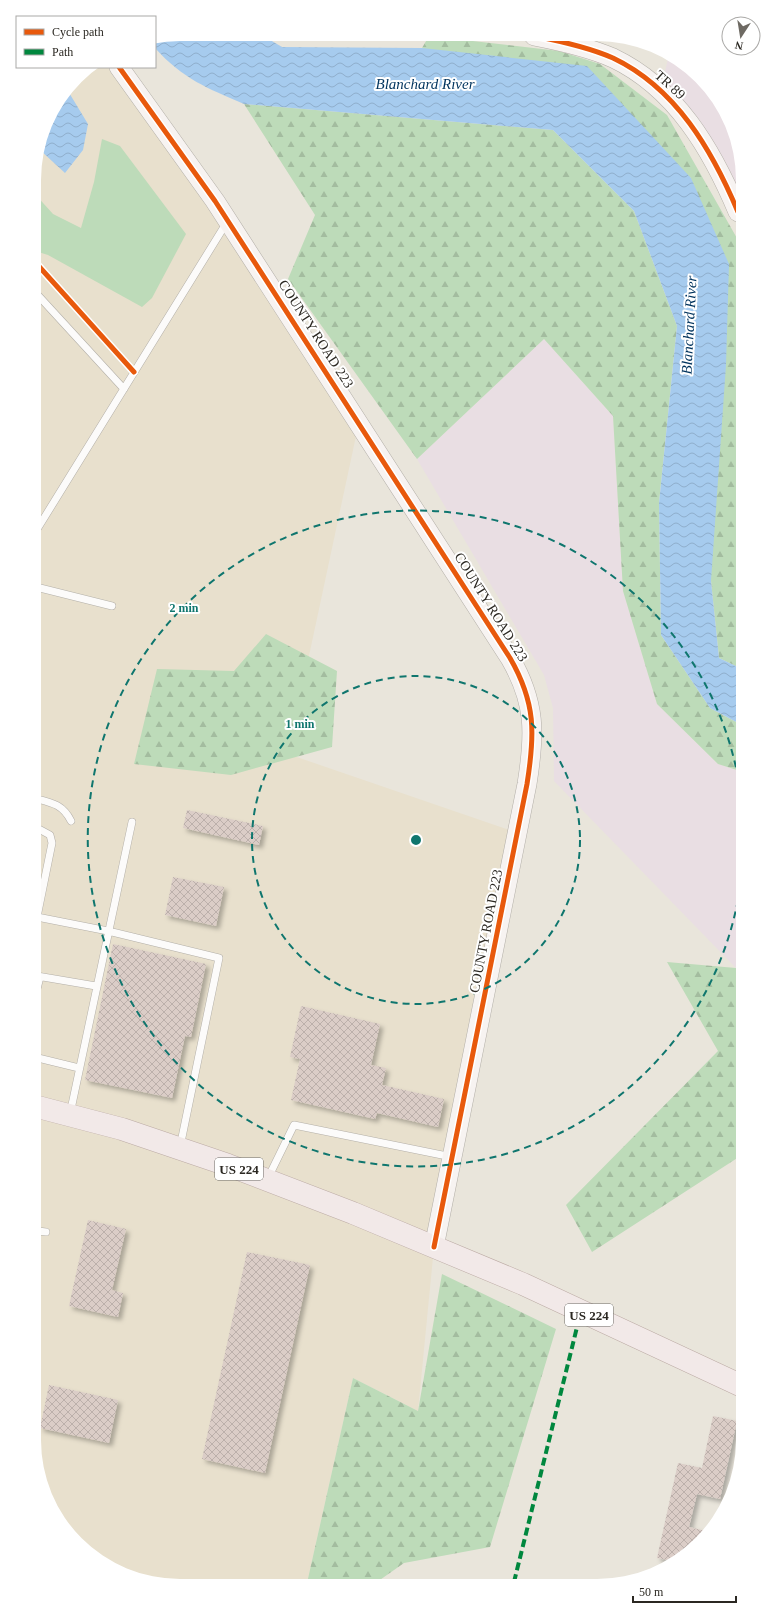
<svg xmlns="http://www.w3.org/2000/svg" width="777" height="1620" viewBox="0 0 777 1620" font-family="'Times New Roman',serif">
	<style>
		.built { fill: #e8e0cd }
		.industrial { fill: #e9dee3 }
		.grass { fill: #bddbb9 }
		.forest { fill: url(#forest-firs) }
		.water { fill: url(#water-waves) }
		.building { fill: url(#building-cross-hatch); filter: url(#shadow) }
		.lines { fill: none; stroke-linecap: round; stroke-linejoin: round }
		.lane-casing { stroke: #b3afa8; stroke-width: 8 }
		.secondary-casing { stroke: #b3afa8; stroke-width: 20 }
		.primary-casing { stroke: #bcaba5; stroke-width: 23 }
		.lane { stroke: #fcfbfa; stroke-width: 7 }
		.secondary { stroke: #f7f3f1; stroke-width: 19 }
		.primary { stroke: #f2e9e8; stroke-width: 22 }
		.quiet { stroke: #00873e; stroke-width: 4; stroke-dasharray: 8 4; stroke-linecap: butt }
		.cycleway-casing { stroke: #fff; stroke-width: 8 }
		.cycleway { stroke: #e8590c; stroke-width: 5 }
		.ring { fill: none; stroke: #0f766e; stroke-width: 2; stroke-dasharray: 7 5 }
		.labels { text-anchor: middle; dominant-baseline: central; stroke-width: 4; stroke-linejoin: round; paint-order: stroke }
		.shield { fill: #fff; stroke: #6b6864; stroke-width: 1 }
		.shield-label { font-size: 13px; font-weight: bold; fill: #2b2822 }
		.street-label { font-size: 14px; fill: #2b2822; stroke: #fff }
		.water-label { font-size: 15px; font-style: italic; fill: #00335d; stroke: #fff }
		.centre { fill: #0f766e; stroke: #fff; stroke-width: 2 }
		.ring-label { font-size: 12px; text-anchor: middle; font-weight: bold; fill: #0f766e; stroke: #fff; stroke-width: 4; stroke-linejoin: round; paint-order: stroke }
	</style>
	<defs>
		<pattern id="forest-firs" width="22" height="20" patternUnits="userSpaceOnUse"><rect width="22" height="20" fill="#bddbb9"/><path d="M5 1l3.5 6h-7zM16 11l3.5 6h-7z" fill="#a3bc9f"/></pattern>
		<pattern id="water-waves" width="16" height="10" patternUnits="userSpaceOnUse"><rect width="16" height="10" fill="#a6cbee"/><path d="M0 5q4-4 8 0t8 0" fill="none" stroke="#8faecc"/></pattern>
		<pattern id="building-cross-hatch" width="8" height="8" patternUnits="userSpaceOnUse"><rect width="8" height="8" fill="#dbcdc7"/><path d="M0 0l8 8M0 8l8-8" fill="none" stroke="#bcb0ab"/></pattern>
		<filter id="shadow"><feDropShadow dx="3.5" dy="3.5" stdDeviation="2" flood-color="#0004"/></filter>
	</defs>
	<rect width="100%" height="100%" fill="#e9e5db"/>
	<path class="built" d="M89,67H119L359,422L288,754L518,833L434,1247L418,1411L353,1378L307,1583H152L115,1571L84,1550L58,1521L39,1478L34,170L49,115L84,70Z"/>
	<path class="industrial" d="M669,54L693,70L719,99L738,142V215L661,90Z
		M544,339L613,416L623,591L657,704L718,764L740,771L741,971L736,968L554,781L553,708L544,675L417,459Z"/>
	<path class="grass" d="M102,139L120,146L186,234L152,298L142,307L48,255L35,251L34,193L53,214L81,228L94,182Z"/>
	<path class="forest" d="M429,36L559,51L600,64L667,115L738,240L740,668L719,658L711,581L691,178L422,48Z
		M244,104L553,130L634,211L677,326L659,503L661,635L710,708L740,724V771L718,764L657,704L623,591L613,416L544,339L417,459L288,279L315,215Z
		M266,634L337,671L332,747L231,775L134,764L157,669L234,671Z
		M667,962L736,968L741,971L742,1155L592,1252L566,1205L718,1051Z
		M442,1274L556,1329L490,1547L404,1563L377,1582L307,1583L353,1378L418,1411Z"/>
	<path class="water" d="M180,34H260L282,47L422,48L587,66L691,178L729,264L726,365L711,581L719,658L740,668V724L710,708L661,635L659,503L677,326L634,211L553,130L244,104C207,88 183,79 155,48V39Z
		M68,91L88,124L83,150L65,173L40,150L49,115Z"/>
	<path class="building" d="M187,810L263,826L259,845L183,828Z
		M173,877L224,887L216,926L165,915Z
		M113,944L206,964L191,1037L185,1036L172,1098L85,1080Z
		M301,1006L380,1024L371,1065L386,1068L382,1085L444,1099L438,1127L377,1113L375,1119L291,1100L300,1059L290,1057Z
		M88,1220L126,1229L112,1290L123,1293L118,1317L69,1306Z
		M247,1252L310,1265L265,1473L202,1459Z
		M49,1385L118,1400L109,1443L40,1428Z
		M713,1416L737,1421L720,1499L697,1494L689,1527L710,1532L678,1562L657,1558L678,1463L702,1468Z"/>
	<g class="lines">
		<defs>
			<path id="lane" d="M35,292L124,389
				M36,531L227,222
				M36,587L112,606
				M37,799C53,803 63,805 71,821
				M37,828L50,835L52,843L37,917
				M37,917L108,931L219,958L180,1147
				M37,976L96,986
				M37,989L40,977
				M38,1058L79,1068
				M70,1114L132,822
				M268,1178L294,1125L452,1157
				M38,1231L46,1232"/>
			<path id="secondary" d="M534,36C560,41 588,47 613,58C676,88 712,150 738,212
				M119,67L215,201L510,658C536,703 535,734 527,784L434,1247"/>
			<path id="primary" d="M38,1107L122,1129L228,1165L353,1213L523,1284L742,1386"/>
		</defs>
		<use href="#lane" class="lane-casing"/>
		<use href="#secondary" class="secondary-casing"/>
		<use href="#primary" class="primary-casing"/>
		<use href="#lane" class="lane"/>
		<use href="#secondary" class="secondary"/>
		<use href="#primary" class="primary"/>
		<path class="quiet" d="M514,1582L581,1311"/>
		<defs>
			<path id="cycleway" d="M534,36C560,41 588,47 613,58C676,88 712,150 738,212
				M119,67L215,201L510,658C536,703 535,734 527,784L434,1247
				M35,262L134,372"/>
		</defs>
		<use href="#cycleway" class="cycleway-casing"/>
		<use href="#cycleway" class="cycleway"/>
	</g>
	<g class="ring">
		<circle cx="416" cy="840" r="164"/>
		<path d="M740 888A328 328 0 1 1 740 789"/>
	</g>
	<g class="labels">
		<g class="shield">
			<rect x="215" y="1158" width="48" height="22" rx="3"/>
			<rect x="565" y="1304" width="48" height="22" rx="3"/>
		</g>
		<g class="shield-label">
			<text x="239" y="1169">US 224</text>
			<text x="589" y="1315">US 224</text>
		</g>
		<g class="street-label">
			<text transform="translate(670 85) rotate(42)">TR 89</text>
			<text transform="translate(316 334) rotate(57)">COUNTY ROAD 223</text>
			<text transform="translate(491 607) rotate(58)">COUNTY ROAD 223</text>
			<text transform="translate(486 931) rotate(-79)">COUNTY ROAD 223</text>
		</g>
		<g class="water-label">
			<text x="425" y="84">Blanchard River</text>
			<text transform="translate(689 325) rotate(-87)">Blanchard River</text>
		</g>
	</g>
	<path d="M0 0H777V1620H0ZM180 41H597A139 139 0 0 1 736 180V1440A139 139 0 0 1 597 1579H180A139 139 0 0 1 41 1440V180A139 139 0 0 1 180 41Z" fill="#fff" fill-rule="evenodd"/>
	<circle cx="416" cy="840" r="6" class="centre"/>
	<g class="ring-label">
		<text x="184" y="612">2 min</text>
		<text x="300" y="728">1 min</text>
	</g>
	<rect x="16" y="16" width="140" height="52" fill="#ffffff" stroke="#aaa9a7"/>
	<rect x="24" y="29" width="20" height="6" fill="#e8590c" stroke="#aaa9a7"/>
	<text x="52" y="36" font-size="12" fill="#2b2822">Cycle path</text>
	<rect x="24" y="49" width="20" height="6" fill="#00873e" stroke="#aaa9a7"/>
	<text x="52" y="56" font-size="12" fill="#2b2822">Path</text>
	<g transform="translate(741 36) rotate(192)"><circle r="19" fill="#ffffff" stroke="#aaa9a7"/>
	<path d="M0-3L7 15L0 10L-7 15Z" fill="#6e6a63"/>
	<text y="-6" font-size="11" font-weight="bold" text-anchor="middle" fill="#2b2822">N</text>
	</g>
	<path d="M633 1596v6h103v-6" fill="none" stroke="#2b2822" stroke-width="2"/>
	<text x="639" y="1596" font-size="12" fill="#2b2822" stroke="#ffffff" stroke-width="3" paint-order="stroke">50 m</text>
</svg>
